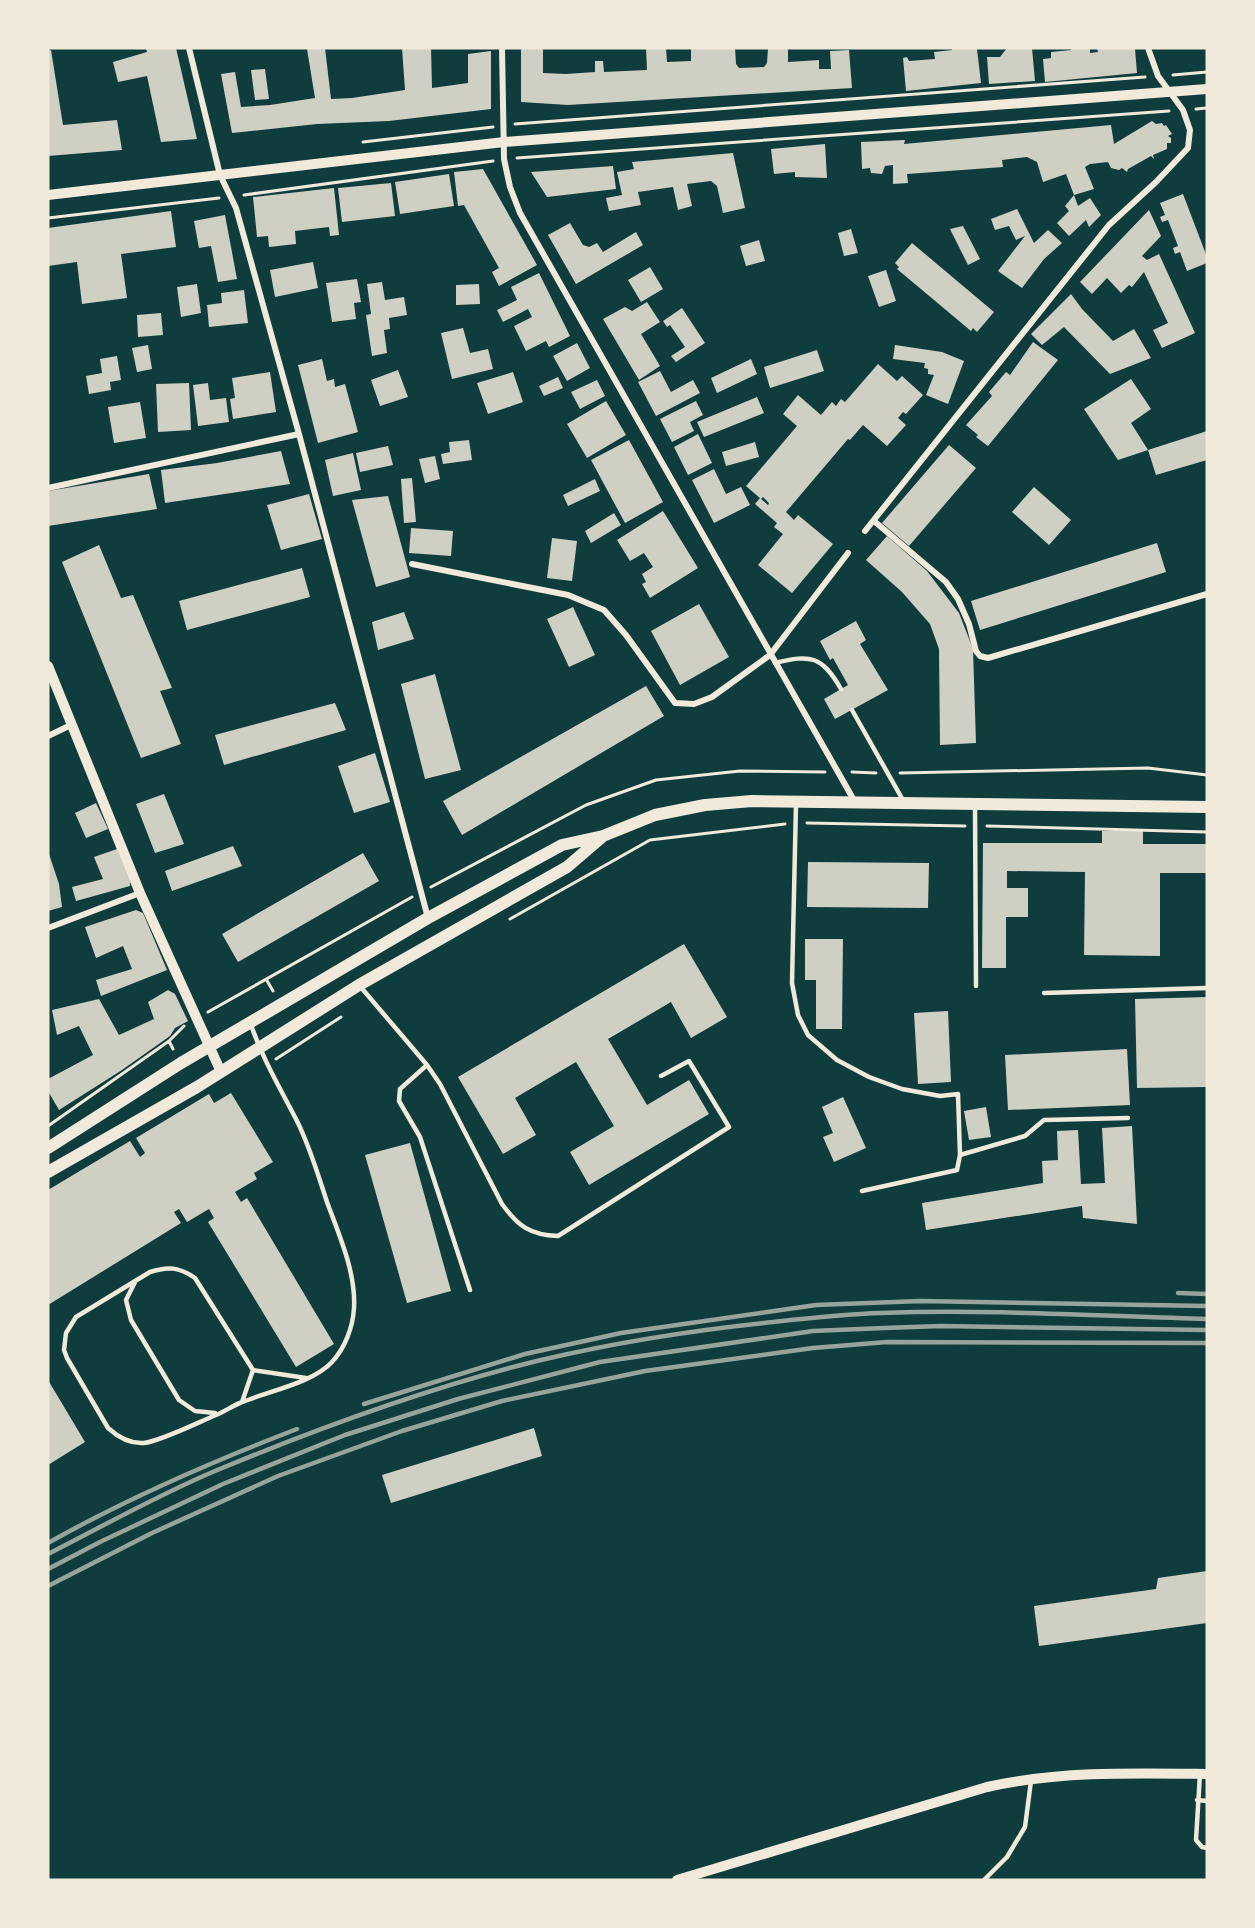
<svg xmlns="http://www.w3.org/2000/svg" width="1255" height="1928" viewBox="0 0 1255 1928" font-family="Inter,sans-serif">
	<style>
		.building { fill: #cfcfc3 }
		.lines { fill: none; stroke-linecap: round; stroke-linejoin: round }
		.path { stroke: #f1e9da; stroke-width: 3 }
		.service { stroke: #f1e9da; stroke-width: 4.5 }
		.minor { stroke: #f1e9da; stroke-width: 6 }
		.tertiary { stroke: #f1e9da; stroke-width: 10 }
		.secondary { stroke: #f1e9da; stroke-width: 12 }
		.rail { stroke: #97a49c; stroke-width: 4.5 }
	</style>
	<rect width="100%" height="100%" fill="#0f3d3e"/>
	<path class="building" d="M146,48H176L197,139L161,142L147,76L118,82L113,62L147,52Z
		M325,48L331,99L352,98L405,90L402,48H431L432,88L468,83V54L491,51V109L389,121L317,124L232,133L221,74L235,72L241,107L270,105L315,98L307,49Z
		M521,48H543V73L566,74L595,72V61H603L604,72L647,70L646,48H666L667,62L691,61V48H735L736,64L739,68L764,67L767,63L768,48H788V62L819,60V69H831L830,51L849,50L852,88L568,105L521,102Z
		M952,48L977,49L981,83L906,91L903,58L907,57L909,61L935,59L934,52L952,50Z
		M1007,48H1032L1035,81L989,84L987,57H1000Z
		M1071,48H1090V53L1098,52L1097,48H1101L1135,49L1137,73L1045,82L1043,59L1051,58V52L1071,50Z
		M51,50L63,125L117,120L122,150L48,156V51Z
		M265,69L269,99L255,100L251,70Z
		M1152,121L1156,124L1162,123L1164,126L1166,125L1172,134L1168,136L1171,138V143H1167V149L1153,155L1154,159L1151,156L1128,169L1127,172L1122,168L1119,170L1111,168L1108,162L1090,164L1085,167L1094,189L1074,195L1066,174L1043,182L1037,162L1027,157L1002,160L1003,167L907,174L908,183L893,184V165L885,166L882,174L871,173L870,168L862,169L861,142L905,140L904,144L1111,125L1114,144Z
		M825,144L827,178L795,177V172L774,174L771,149Z
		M733,153L745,208L723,213L717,186L711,181L687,184L692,206L678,210L673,187L638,192L641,205L609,211L606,198L622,195L617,172L634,169L632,162Z
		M613,166L616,189L547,197L531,172Z
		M483,169L537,265L499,286L492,272L499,268L464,205L458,206L454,172Z
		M449,174L454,206L400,214L395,182Z
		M391,183L395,216L342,222L338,188Z
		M334,188L339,235L330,236L329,227L295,231L296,244L269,247L268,236L257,237L253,197Z
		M1183,194L1207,257V263L1187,271L1180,252L1175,254L1173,248L1178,246L1168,220L1162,222L1160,217L1165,215L1160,203Z
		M1074,195L1078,206L1090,198L1101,215L1089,227L1086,220L1069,236L1057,223L1069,211L1065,206Z
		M1017,209L1034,243L1048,230L1062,243L1044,259L1022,288L998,271L1025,236L1016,240L1009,226L995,230L991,219Z
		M1149,210L1161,236L1142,256L1147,260L1159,254L1195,333L1162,348L1153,330L1168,323L1144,272L1132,287L1129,285L1121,293L1107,278L1092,294L1080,282Z
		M171,211L176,247L121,254L127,298L82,304L77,262L48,266V228Z
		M225,215L237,279L218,282L211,246L199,248L194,221Z
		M570,223L583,245L589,247L597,243L603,252L636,232L643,245L576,284L548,235Z
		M963,226L980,259L968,265L950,229Z
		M851,229L858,253L844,256L838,233Z
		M759,240L765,261L746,266L740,246Z
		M912,243L994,312L977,332L973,328L971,331L897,269L899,267L895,263Z
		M313,262L318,288L275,297L270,270Z
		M650,267L663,289L641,302L628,280Z
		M886,270L896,301L879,307L868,276Z
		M539,273L570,336L549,347L546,341L526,351L514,326L532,317L528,309L503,322L497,310L517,300L511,287Z
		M357,279L361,302L354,303L356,319L332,322L326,283Z
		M382,282L385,300L404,297L407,315L389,318L390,329L384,330L387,353L372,356L366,315L371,314L367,284Z
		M197,284L201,313L181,317L177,287Z
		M479,284L480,304L456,305V285Z
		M244,290L248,323L209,327L207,305L222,303L221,293Z
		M1071,294L1082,309L1113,341L1134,329L1151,358L1110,374L1064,327L1042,345L1031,334Z
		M647,302L660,322L641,334L660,366L639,380L603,319L625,307L632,311Z
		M682,308L705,343L676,362L671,356L685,347L670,325L667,327L663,321Z
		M161,313L163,335L138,337L137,315Z
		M463,328L470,353L488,349L493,369L452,379L441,333Z
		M1033,342L1058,360L988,446L976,437L978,435L966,425L992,396L989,392L1006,372L1010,375Z
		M577,343L590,368L567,381L553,356Z
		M148,345L152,369L137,372L132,348Z
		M895,345L942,352L964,361L948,404L926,395L934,375L928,374V369L924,368L925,363L893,359Z
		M817,350L824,371L770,388L764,367Z
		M117,356L121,380L110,382L111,390L89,394L86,376L102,373L100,359Z
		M322,359L327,381L334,379L335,387L345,384L358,432L318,443L298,365Z
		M751,359L757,374L717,393L711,378Z
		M878,364L897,381L902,376L923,395L906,414L903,412L898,418L906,425L887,446L863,425L850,440L848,439L786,512L794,520L798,515L833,544L792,593L758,565L783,534L774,527L777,523L755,504L760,498L768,505L769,503L763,497L761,499L746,486L797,426L783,414L798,395L821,415L832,402L836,406L841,399L845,402Z
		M398,370L408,397L380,406L371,380Z
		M660,371L671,392L693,380L700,393L656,416L638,382Z
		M270,372L276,412L233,419L230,399L235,398L232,378Z
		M513,372L523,402L488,414L477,383Z
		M558,377L563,388L544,396L539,386Z
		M1131,379L1151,409L1131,423L1148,450L1118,460L1084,409Z
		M597,380L605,396L580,409L571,392Z
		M189,383L191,430L158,432L156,384Z
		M208,383L210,400L226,398L229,422L198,426L193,385Z
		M757,397L764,413L704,437L697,422Z
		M606,401L626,435L587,458L567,424Z
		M696,401L703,415L690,422L694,431L672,442L660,419Z
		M140,402L146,438L114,443L108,407Z
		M1207,431V460L1156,475L1148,450Z
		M698,434L712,463L688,475L674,447Z
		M469,440L472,460L443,464L441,454L450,452L449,442Z
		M629,440L663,502L625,523L591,460Z
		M755,442L759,457L726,466L722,452Z
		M949,445L976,468L909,546L882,523Z
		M388,446L393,465L360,472L356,453Z
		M281,451L290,484L165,503L161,470L217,463Z
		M353,453L361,490L333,496L325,460Z
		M435,456L440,479L425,483L419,459Z
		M714,469L726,494L741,487L750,505L714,523L692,480Z
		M149,474L157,509L48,526V491Z
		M412,478L416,522L404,523L401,479Z
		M595,479L600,491L568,506L563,495Z
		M1034,487L1071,520L1049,545L1012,512Z
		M309,494L322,539L281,550L267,505Z
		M388,496L410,577L376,587L352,500Z
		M663,511L698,568L650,598L642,584L646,582L642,574L653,567L644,553L630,561L617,540Z
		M614,513L621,525L591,543L585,531Z
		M411,528L453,531L451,556L409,553Z
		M887,536L927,571L959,613L973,649L976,743L940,745L939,649L930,624L902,592L866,560Z
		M552,538L577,541L572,581L547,578Z
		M1157,543L1166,572L980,630L971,601Z
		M99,545L121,598L133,595L172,688L160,691L181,744L141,758L62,562Z
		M302,568L310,597L187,630L179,601Z
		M699,604L729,657L680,685L651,631Z
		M573,607L595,655L569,667L547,619Z
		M404,612L414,639L378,650L372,622Z
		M856,621L866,640L860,644L888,690L835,719L824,699L848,685L833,658L830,660L820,641Z
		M435,674L461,770L425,779L401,684Z
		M646,686L664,716L462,835L443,801Z
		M335,703L346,730L224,765L215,735Z
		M375,753L390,802L354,813L338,766Z
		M164,794L184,844L155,853L136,804Z
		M96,803L108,829L86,838L75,813Z
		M1102,831H1143V844H1207V873H1160V956L1084,955L1085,872L1007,871V888H1028V917H1006V968H982L983,843H1102Z
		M233,846L242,866L172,891L165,871Z
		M117,849L130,881V886L76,901L72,887L103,879L94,857Z
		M363,853L379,881L238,962L222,934Z
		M49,854L59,884L62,907L48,911Z
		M808,862L929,863L928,908L807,907Z
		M136,910L143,913L167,970L101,996L96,980L132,969L123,946L96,958L85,927Z
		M805,939H843L842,1029H816V980H805Z
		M684,944L727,1017L691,1038L671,1002L608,1039L647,1105L689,1080L709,1114L589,1185L570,1152L614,1126L576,1062L515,1098L536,1135L503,1154L458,1077Z
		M168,990L175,994L188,1021L175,1028L170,1036L122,1070L59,1110L48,1091V1079L93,1055L79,1026L57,1035L52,1010L99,999L119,1035L154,1019L148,1002Z
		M1207,997V1087L1137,1088L1135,999Z
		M948,1011L951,1082L918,1084L914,1013Z
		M1127,1049L1130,1105L1008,1110L1005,1055Z
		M231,1093L273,1162L254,1173L257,1179L235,1192L241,1202L247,1198L334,1344L296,1367L208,1222L214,1218L209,1209L187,1222L179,1209L174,1212L181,1223L48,1305V1190L130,1141L140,1157L145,1153L136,1138L209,1094L214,1103Z
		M843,1097L866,1148L834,1162L823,1137L833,1133L822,1107Z
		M986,1107L991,1137L969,1140L964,1111Z
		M1132,1126L1137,1224L1083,1218L1082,1206L926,1230L922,1203L1043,1183L1042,1161L1058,1160L1057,1131L1078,1130L1081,1184L1105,1183L1102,1128Z
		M410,1143L451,1291L407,1303L365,1155Z
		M48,1380L85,1442L48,1465Z
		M534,1428L542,1456L391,1503L382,1475Z
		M1207,1571V1623L1039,1646L1034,1606L1156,1589L1158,1578Z"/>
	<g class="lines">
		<path class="path" d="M1173,75L1207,72
			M1196,109L1207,108
			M515,124L1145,77
			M363,142L493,127
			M517,158L1169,111
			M244,195L493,161
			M48,218L219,198
			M852,772L876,773
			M900,773L1148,768L1207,775
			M807,823L965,826
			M987,826L1207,832
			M431,887L586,805L656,780L740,771L825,772
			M510,919L650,840L785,824
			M266,979L273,991
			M208,1012L412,897
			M173,1049L169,1041L184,1026
			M276,1059L341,1017
			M48,1126L169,1041"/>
		<path class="service" d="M775,663C811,654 822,656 841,689
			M852,710L904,802
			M796,803L792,983L798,1015L808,1035L837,1060L869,1077L902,1089L940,1096L958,1094L960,1155
			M975,805L976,986
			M359,985L427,1065L440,1084L502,1204C518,1226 530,1235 558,1236L729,1127L689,1061L661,1076
			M1044,993L1207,988
			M250,1022C262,1058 280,1088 297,1121C310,1147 318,1175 327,1202C339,1235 356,1272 354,1308C353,1327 345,1348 332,1362C314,1382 270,1391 245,1401C235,1404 226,1411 216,1415C199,1422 161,1441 144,1443C130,1444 118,1437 108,1428L67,1358L64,1350L66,1333L76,1317L150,1272C168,1266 179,1267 195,1278L253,1370L306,1378
			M427,1065L400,1089L399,1101L420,1137L470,1290
			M862,1191L957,1170L960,1155L1025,1136L1044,1120L1128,1118
			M135,1282L126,1300L131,1320L179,1400L195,1411L215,1413
			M242,1402L253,1370
			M1200,1774L1196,1840L1202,1847L1207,1848
			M1197,1800L1207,1801
			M984,1880L1007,1857L1025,1827L1031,1781"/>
		<path class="minor" d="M189,48L220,175L236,208L299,434L428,918
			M502,48L504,159L510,187L520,213L855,802
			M48,488L299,434
			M874,521L946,582L958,599L969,624L976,651L980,656L988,658L1207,594
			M865,531L1109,225L1156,182L1188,148L1190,130L1183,110L1158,76L1148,48
			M412,564L568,595L604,610L626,635L675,703L694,704L712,697L770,655L848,553
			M48,736L71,725
			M48,928L140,893"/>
		<path class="tertiary" d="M48,195L504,142L1207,89
			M48,666L140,893L221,1072
			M677,1880L987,1787C1059,1771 1134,1773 1207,1774"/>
		<path class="secondary" d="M48,1148L181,1063L428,918L562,845L603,836L655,815L705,805L752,801L1207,807
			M48,1172L197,1087L359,985L567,867L602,837"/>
		<path class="rail" d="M1178,1293L1207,1294
			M364,1404L525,1354L621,1333L816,1305L921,1301L1207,1306
			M48,1543C128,1498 211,1462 297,1429
			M48,1554C103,1526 158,1495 215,1471C321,1427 430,1387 541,1360C617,1342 695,1330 773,1322C809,1318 845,1314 881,1313C990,1309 1099,1316 1207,1319
			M48,1569L100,1542L223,1484L345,1435L458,1399L600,1362L813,1331L884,1328L941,1326L1207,1330
			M48,1586L152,1533L278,1476L402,1431L502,1401L645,1371L813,1348L887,1342L1207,1343"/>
	</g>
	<rect width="1255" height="1928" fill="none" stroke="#f1e9da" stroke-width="99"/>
</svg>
